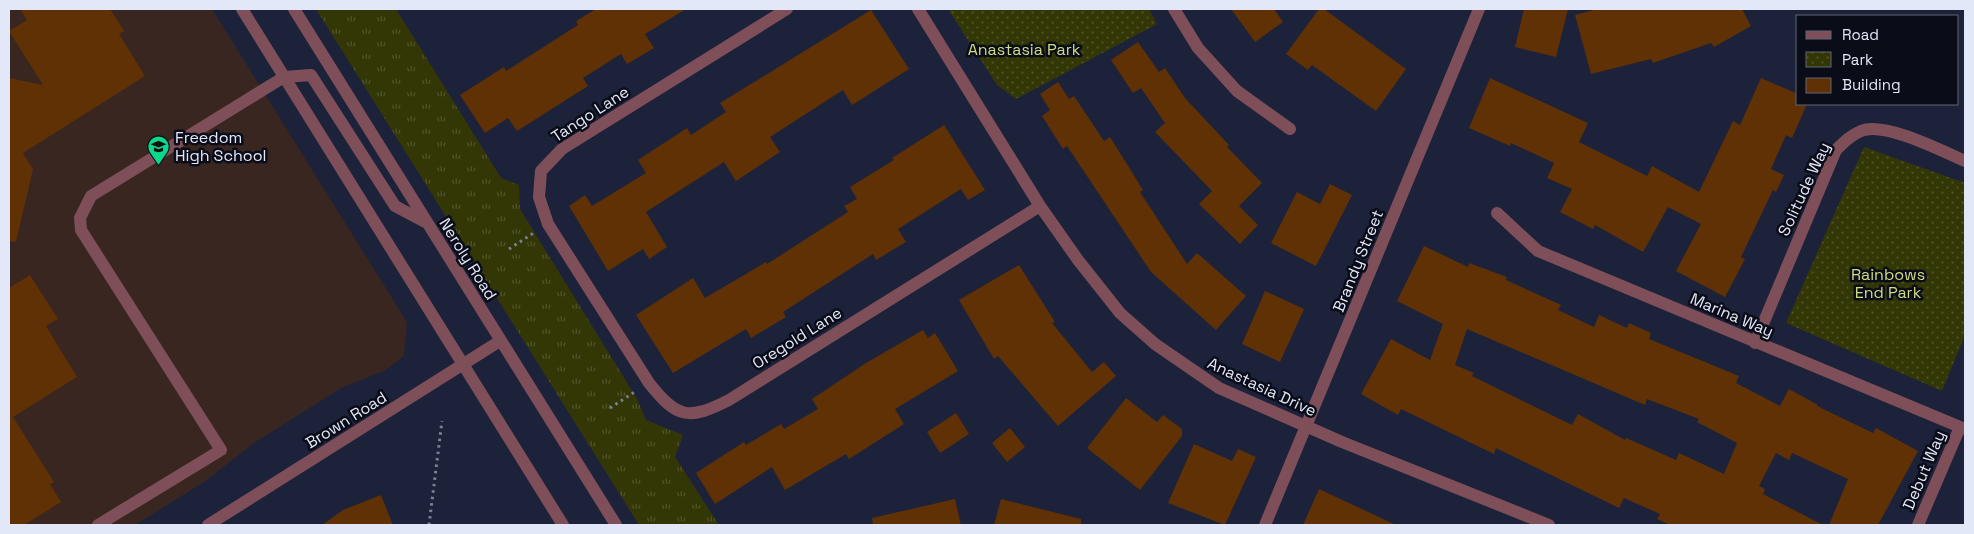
<svg xmlns="http://www.w3.org/2000/svg" width="1974" height="534" viewBox="0 0 1974 534" font-family="'Space Grotesk',sans-serif">
	<style>
		.education { fill: #392621 }
		.grass { fill: url(#grass-tufts) }
		.park { fill: url(#park-dots) }
		.building { fill: #5f3104; fill-rule: evenodd }
		.lines { fill: none; stroke-linecap: round; stroke-linejoin: round }
		.path { stroke: #7b8095; stroke-width: 3; stroke-dasharray: 2.5 4; stroke-linecap: butt }
		.minor { stroke: #7e4f58; stroke-width: 12 }
		.labels { text-anchor: middle; dominant-baseline: central; stroke-width: 5; stroke-linejoin: round; paint-order: stroke }
		.park-label { font-size: 16px; fill: #d0db81; stroke: #0a0c18 }
		.street-label { font-size: 16px; fill: #e3e8f9; stroke: #0a0c18 }
		.poi-label { font-size: 16px; fill: #e3e8f9; stroke: #0a0c18; text-anchor: start }
	</style>
	<defs>
		<pattern id="grass-tufts" width="24" height="20" patternUnits="userSpaceOnUse" patternTransform="scale(1.25)"><rect width="24" height="20" fill="#333706"/><path d="M3 7l-1-3M5 7V3M7 7l1-3M15 17l-1-3M17 17v-4M19 17l1-3" fill="none" stroke="#50542b"/></pattern>
		<pattern id="park-dots" width="8" height="8" patternUnits="userSpaceOnUse" patternTransform="scale(1.25)"><rect width="8" height="8" fill="#333706"/><path d="M2 2h.1M6 6h.1" fill="none" stroke="#50542b" stroke-width="1.8" stroke-linecap="round"/></pattern>
	</defs>
	<rect width="100%" height="100%" fill="#1d223b"/>
	<path class="education" d="M9,9H212L407,322L404,356L384,371L341,388L254,443L204,482L135,525H9Z"/>
	<path class="grass" d="M316,9H396L501,178L519,185L520,209L637,399L646,420L683,435L675,457L719,525H639Z"/>
	<path class="park" d="M948,9H1149L1157,24L1016,99L997,85Z
		M1864,147L1965,183V335L1942,391L1786,323Z"/>
	<path class="building" d="M20,9H110L124,31L119,34L145,76L23,153L33,169L16,242L9,241V78L43,85L9,31L27,20Z
		M596,9H686L645,34L654,48L627,64L621,54L583,78L588,86L517,131L508,118L485,133L460,95L504,67L506,71L578,25L576,21Z
		M1231,9H1274L1283,22L1255,42Z
		M1319,9H1324L1406,69L1376,111L1312,65L1308,70L1286,54Z
		M1524,9H1568L1556,57L1515,47Z
		M1598,9H1742L1751,26L1714,47L1711,43L1653,63L1651,59L1591,74L1575,15Z
		M871,10L909,69L852,105L843,90L770,137L780,152L736,181L724,162L646,212L667,247L649,259L643,249L608,271L569,206L585,195L592,206L646,173L638,160L687,128L691,135L726,112L720,103Z
		M1138,42L1159,72L1165,68L1185,98L1229,145L1227,147L1262,183L1239,206L1258,225L1240,244L1199,204L1212,191L1155,132L1165,123L1141,88L1133,93L1111,60Z
		M1490,78L1588,123L1579,142L1647,176L1652,166L1699,192L1733,121L1740,125L1761,78L1798,94V104H1807L1792,138L1786,135L1771,169L1784,175L1776,192L1773,190L1741,257L1745,259L1725,297L1676,271L1701,224L1668,207L1643,252L1595,225L1593,229L1560,212L1572,189L1547,178L1554,163L1511,143L1510,146L1469,128Z
		M1058,82L1069,99L1074,96L1104,141L1110,137L1143,190L1140,192L1187,264L1197,253L1246,296L1216,330L1151,272L1067,146L1063,149L1042,116L1050,110L1040,94Z
		M944,125L985,190L968,200L961,189L898,229L906,242L876,260L873,254L783,312L786,317L751,338L746,329L673,373L636,315L693,278L705,298L766,262L767,264L848,212L844,206L857,199L850,187L894,160L892,158Z
		M1330,184L1352,195L1316,266L1271,243L1297,192L1320,204Z
		M1424,246L1468,267L1469,263L1507,277L1506,280L1561,305L1558,310L1594,327L1599,315L1627,328L1629,323L1651,333L1649,339L1739,376L1736,383L1780,406L1789,389L1818,405L1817,406L1873,433L1876,428L1918,451L1878,525H1829L1848,479L1792,453L1789,460L1776,453L1759,486L1765,489L1763,494L1823,525H1670L1657,519L1660,514L1624,498L1619,508L1496,448L1494,454L1401,409L1398,415L1361,394L1391,339L1430,360L1443,324L1397,301ZM1467,329L1645,405L1647,399L1699,419L1697,422L1737,443L1724,474L1679,453L1676,460L1626,438L1625,440L1578,414L1572,425L1472,376L1474,373L1455,365Z
		M1019,265L1055,322L1052,323L1092,372L1104,362L1116,376L1058,426L998,356L994,359L959,300Z
		M30,275L58,319L46,326L77,377L13,417L54,482L50,484L61,502L24,525H9V288Z
		M1265,291L1304,309L1280,362L1242,344Z
		M923,330L928,338L935,333L958,371L895,409L904,424L849,459L846,454L785,490L772,467L715,504L696,473L744,442L746,445L781,424L784,429L818,409L812,399L866,363Z
		M1126,398L1157,422L1163,415L1182,429V436L1140,490L1087,448Z
		M956,413L969,434L940,453L927,432Z
		M1010,428L1025,447L1007,462L992,443Z
		M1194,444L1232,461L1238,449L1256,457L1225,525L1168,503Z
		M1319,489L1396,525H1303Z
		M381,495L393,525H322L343,510Z
		M955,499L961,525H873L872,518Z
		M1001,499L1081,519V525H994Z"/>
	<g class="lines">
		<path class="path" d="M509,249L535,232
			M610,408L636,391
			M429,525L442,421"/>
		<path class="minor" d="M242,9L563,525
			M294,9L616,525
			M787,9L562,149L541,171L539,197L548,224L649,383C677,418 688,421 729,400L1040,206
			M918,9L1040,206L1078,260L1120,313L1155,344L1219,388L1342,442L1549,525
			M1174,9L1198,48L1237,91L1290,129
			M1497,213L1538,251L1965,429
			M1755,343L1836,150C1844,142 1851,135 1861,131C1884,121 1942,151 1965,161
			M98,525L221,450L81,230L80,218L91,196L284,77L311,75L395,206L427,223
			M208,525L500,341
			M1265,525L1479,9
			M1918,525L1960,427"/>
	</g>
	<defs>
		<symbol id="school-pin" viewBox="-11 -11 22 30"><path d="M0 17L-7.5 6A9.5 9.5 0 1 1 7.5 6Z" fill="#0ad98b" stroke="#0a0c18"/><path d="M0-5L7-2L0 1L-7-2ZM-4 1L0 2.5L4 1V4Q0 6-4 4Z" fill="#111"/></symbol>
	</defs>
	<g fill-rule="evenodd">
		<use href="#school-pin" x="146" y="134" width="25" height="34"/>
	</g>
	<g class="labels">
		<g class="park-label">
			<text x="1024" y="49">Anastasia Park</text>
			<text x="1888" y="274">Rainbows<tspan x="1888" dy="18">End Park</tspan></text>
		</g>
		<g class="street-label">
			<text transform="translate(590 114) rotate(-33)">Tango Lane</text>
			<text transform="translate(1804 189) rotate(-65)">Solitude Way</text>
			<text transform="translate(468 259) rotate(58)">Neroly Road</text>
			<text transform="translate(1358 261) rotate(-68)">Brandy Street</text>
			<text transform="translate(1732 315) rotate(23)">Marina Way</text>
			<text transform="translate(797 338) rotate(-32)">Oregold Lane</text>
			<text transform="translate(1262 387) rotate(25)">Anastasia Drive</text>
			<text transform="translate(346 420) rotate(-32)">Brown Road</text>
			<text transform="translate(1924 470) rotate(-67)">Debut Way</text>
		</g>
		<g class="poi-label">
			<text x="175" y="137">Freedom<tspan x="175" dy="18">High School</tspan></text>
		</g>
	</g>
	<rect width="1974" height="534" fill="none" stroke="#e3e8f9" stroke-width="20"/>
	<rect x="1796" y="15" width="162" height="90" fill="#0a0c18" stroke="#616472"/>
	<rect x="1806" y="31" width="25" height="8" fill="#7e4f58" stroke="#616472"/>
	<text x="1842" y="40" font-size="15" fill="#e3e8f9">Road</text>
	<rect x="1806" y="52" width="25" height="15" fill="url(#park-dots)" stroke="#616472"/>
	<text x="1842" y="65" font-size="15" fill="#e3e8f9">Park</text>
	<rect x="1806" y="78" width="25" height="15" fill="#5f3104" stroke="#616472"/>
	<text x="1842" y="90" font-size="15" fill="#e3e8f9">Building</text>
</svg>
